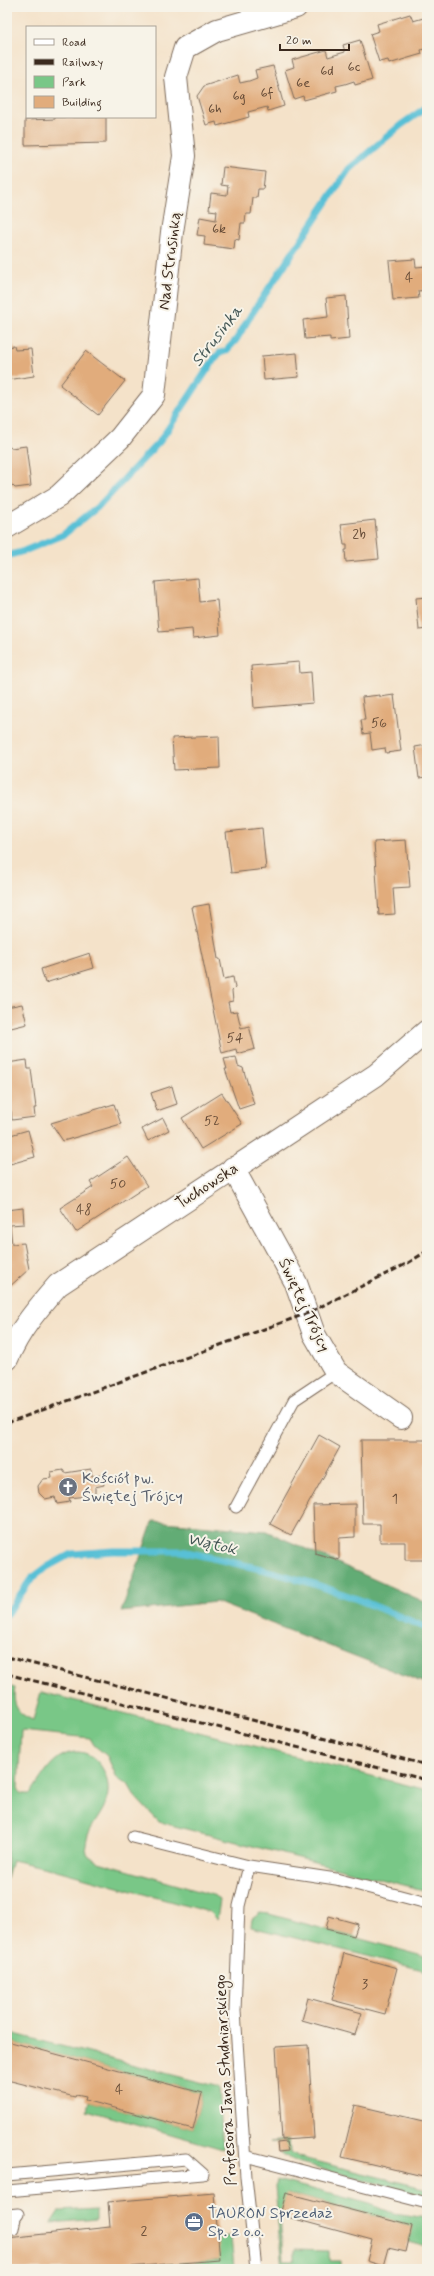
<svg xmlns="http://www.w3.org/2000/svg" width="434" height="2276" viewBox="0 0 434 2276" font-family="Mynerve,sans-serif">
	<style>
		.green { fill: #79c787; stroke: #5a7852 }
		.forest { fill: #62ac74; stroke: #4e6b49 }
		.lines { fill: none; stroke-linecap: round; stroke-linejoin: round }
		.stream { stroke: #59c0d6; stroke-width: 7 }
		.building { fill: #e1ac7c }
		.service-casing { stroke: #7c6a5a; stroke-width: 13 }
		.minor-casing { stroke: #7c6a5a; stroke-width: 24 }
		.tertiary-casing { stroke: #7c6a5a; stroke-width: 24 }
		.service { stroke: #fff; stroke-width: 11 }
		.minor { stroke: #fff; stroke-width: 22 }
		.tertiary { stroke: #fff; stroke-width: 22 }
		.rail { stroke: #3b2a1e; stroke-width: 3; stroke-dasharray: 6 3; stroke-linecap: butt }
		.labels { text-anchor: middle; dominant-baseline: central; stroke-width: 4; stroke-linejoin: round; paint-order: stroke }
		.number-label { font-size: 14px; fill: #644a36 }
		.street-label { font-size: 16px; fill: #3b2a1e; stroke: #f7f3e8 }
		.worship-label { font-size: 16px; fill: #5b616d; stroke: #f7f3e8; text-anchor: start }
		.service-label { font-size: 16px; fill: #4e5e75; stroke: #f7f3e8; text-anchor: start }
		.water-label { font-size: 17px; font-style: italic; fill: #445755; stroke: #f7f3e8 }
	</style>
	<rect width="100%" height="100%" fill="#f7f3e8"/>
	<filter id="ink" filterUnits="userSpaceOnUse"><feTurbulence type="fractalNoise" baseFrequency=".025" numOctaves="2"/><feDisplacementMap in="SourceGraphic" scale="8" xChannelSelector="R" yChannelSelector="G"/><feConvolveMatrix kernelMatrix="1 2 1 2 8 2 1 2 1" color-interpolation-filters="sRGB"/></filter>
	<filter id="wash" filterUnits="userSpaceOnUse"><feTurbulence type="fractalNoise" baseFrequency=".012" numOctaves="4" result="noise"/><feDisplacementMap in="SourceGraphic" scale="16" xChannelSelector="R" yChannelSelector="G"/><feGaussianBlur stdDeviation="0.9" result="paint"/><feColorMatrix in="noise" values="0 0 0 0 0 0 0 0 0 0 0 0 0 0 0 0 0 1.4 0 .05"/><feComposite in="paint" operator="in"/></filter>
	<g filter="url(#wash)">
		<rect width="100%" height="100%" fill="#f4e2c9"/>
		<path class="green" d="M7,1686L15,1688C12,1704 17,1714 33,1720L41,1692L427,1790V1891L159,1822L136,1798L128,1784L117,1778L107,1756L94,1745L90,1738L21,1731L18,1788L21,1794H30C40,1781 49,1761 64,1755C90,1743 110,1769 108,1793C107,1809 94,1821 88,1835C87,1839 86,1845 85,1850L89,1856L99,1862L216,1896L220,1900L217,1920L209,1912L60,1871L12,1860L7,1879Z
			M260,1913L269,1914L427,1957V1971L251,1927L252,1919Z
			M7,2032L219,2087L223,2149L87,2110L89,2101L193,2129L202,2093L7,2041Z
			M289,2140L290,2152L298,2157L427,2189V2196L293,2161L280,2152L287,2151L286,2142H270Z
			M277,2180L366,2203L393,2213L427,2218V2246L409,2241L412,2226L287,2193L280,2215L283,2260H295V2250L329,2251V2261H340V2269H282L275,2187Z
			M97,2209V2219L51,2223L59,2211Z
			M231,2236L234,2269H142L141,2266L219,2260L218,2237Z"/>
		<path class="forest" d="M153,1521L266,1531L427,1603V1684L216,1602L121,1612Z"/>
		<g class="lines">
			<path class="stream" d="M7,556L24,551L63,535L100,505L160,441L215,358L220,353L226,351L236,340L251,315L349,169L401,125L427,107
				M7,1614L31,1579L47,1567L71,1554L114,1551H182L261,1569L311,1583L357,1599L427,1628"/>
		</g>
		<g id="blocks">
			<path class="building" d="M410,14L413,21L427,17V48L421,50L422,54L405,59L389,64L388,60L379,62L370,34L379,31L377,24Z
				M360,40L372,80L355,85L354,81L345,84L336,86L337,91L304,100L303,96L294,99L285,70L294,67L292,60L326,50L328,57L345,52L343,45Z
				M273,66L284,106L268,111L267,107L248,112L249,117L217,126L216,122L206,125L197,96L204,86L238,75L240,83L249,81L257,78L255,70Z
				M55,117H106V143L25,145V120L55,119Z
				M223,167L265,172L263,189H258L257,198H253L251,214H246L245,223H241L239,240L235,239L234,249L204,245L205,236L197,235L200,217L216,220L217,211L209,210L211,193L227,195L228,186L221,185Z
				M415,259L416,267L427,266V290L418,291L419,298L393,300L389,261Z
				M346,296L349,339L330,341V337L305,339L303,320L328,317L326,298Z
				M14,346L15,350L31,349L34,376L7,380V347Z
				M86,351L125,381L98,415L60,385Z
				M297,353L299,377L264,380L262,356Z
				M7,445L11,448L26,446L31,486L15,488L11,484L7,488L10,503H7Z
				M375,520L379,559L346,562L345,550H347V545H344L341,524Z
				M198,578L200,602L217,600L220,635L193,638L192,629L159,632L155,582Z
				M427,597V629L419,630L416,598Z
				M299,662L300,673L311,672L313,703L254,708L251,666Z
				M380,695V697L394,695L401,751L386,753L385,748L372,750L370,733L363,734L361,720H365L362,697Z
				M219,736L220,768L174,770L172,738Z
				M427,745V777L419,778L415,747Z
				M262,828L266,869L231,873L226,832Z
				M406,840L410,887L393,888L395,914L379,915L374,842Z
				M209,904L218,959H220L224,979L233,977L235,988L232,991L233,1001L228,1002L230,1012L237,1011L241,1028L249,1026L255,1049L237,1054L236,1049L222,1053L192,907Z
				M90,953L94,968L45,983L41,969Z
				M22,1004L27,1024L7,1029V1007Z
				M236,1057L238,1066L243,1068L254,1104L239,1109L225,1069H227L224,1059Z
				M27,1060L28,1069H31L36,1108H34L35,1117L12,1120L11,1111L7,1112V1063Z
				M172,1086L177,1104L157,1111L151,1093Z
				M222,1093L242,1124L201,1149L182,1118Z
				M114,1104L121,1124L63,1141L51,1123Z
				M163,1118L169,1130L148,1141L142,1129Z
				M28,1130L35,1157L10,1164L7,1155V1136Z
				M128,1157L147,1186L76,1232L60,1208L93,1187L90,1182Z
				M23,1208L24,1224L10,1225L12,1244L24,1243L29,1269L7,1289V1210Z
				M319,1435L340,1447L291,1535L270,1524Z
				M361,1440H427V1560H405V1542H380V1524H363Z
				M91,1469L92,1476L102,1475L104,1485L95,1487V1495L69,1498L70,1502L57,1504L55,1497L45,1499L39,1493L38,1486L43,1479L52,1478L51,1472L63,1470L65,1473Z
				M355,1504V1537L339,1538V1560L315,1553L313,1505Z
				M329,1916L358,1924L354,1936L326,1929Z
				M344,1953L397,1968L385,2014L332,2000Z
				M308,1998L362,2013L355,2035L302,2020Z
				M7,2041L202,2093L193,2129L85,2100L86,2097L76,2095L75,2097L7,2080Z
				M308,2045L314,2138L282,2140L276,2047Z
				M355,2105L427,2122V2177L342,2157Z
				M286,2142L288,2151L278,2152L277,2143Z
				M214,2193L220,2260L102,2269H7V2238L110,2227L108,2202Z
				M286,2193L412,2226L406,2252L388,2248L383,2266L367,2261L372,2240L280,2215Z"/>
		</g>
	</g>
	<g filter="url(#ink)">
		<use href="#blocks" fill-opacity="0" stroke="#7c6a5a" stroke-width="1"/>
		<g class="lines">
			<defs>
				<path id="service" d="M236,1507L294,1400L336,1372
					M133,1837L249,1866L336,1879L427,1903
					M249,1866L239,1906L235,2011L246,2177L256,2269
					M245,2156L427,2203
					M7,2175L186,2159L203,2174L7,2191
					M7,2215L18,2214L15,2218L13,2229L7,2230"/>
				<path id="minor" d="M7,527L59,496L120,438L154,395L172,232L184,156L176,77L185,48L217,30L296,7
					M233,1168L296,1283L314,1334L336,1372L401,1418"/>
				<path id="tertiary" d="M7,1359C19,1330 38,1308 58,1285L376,1075L427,1031"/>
			</defs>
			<use href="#service" class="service-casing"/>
			<use href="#minor" class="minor-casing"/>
			<use href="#tertiary" class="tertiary-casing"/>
			<use href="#service" class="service"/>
			<use href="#minor" class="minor"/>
			<use href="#tertiary" class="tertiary"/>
			<path class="rail" d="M7,1423L308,1313L408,1263L427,1251
				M7,1657L427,1765
				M7,1674L427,1780"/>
		</g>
	</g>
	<defs>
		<symbol id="church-disc" viewBox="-11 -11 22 22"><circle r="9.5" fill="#6b7280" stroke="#f7f3e8"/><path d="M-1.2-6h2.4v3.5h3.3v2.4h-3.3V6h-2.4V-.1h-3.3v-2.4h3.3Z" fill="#fff"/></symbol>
		<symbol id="office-disc" viewBox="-11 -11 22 22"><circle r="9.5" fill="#5c6f8a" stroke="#f7f3e8"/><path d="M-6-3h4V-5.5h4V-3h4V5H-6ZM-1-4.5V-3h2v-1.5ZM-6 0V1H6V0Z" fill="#fff"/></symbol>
	</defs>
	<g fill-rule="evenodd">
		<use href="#church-disc" x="57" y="1476" width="22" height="22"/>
		<use href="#office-disc" x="183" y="2211" width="22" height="22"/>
	</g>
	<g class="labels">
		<g class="number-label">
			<text x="354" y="67">6c</text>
			<text x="327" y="71">6d</text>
			<text x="303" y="83">6e</text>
			<text x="267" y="93">6f</text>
			<text x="239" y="96">6g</text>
			<text x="215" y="109">6h</text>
			<text x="219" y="229">6k</text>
			<text x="409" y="278">4</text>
			<text x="359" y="534">2b</text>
			<text x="379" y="723">56</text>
			<text x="235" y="1038">54</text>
			<text x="212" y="1121">52</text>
			<text x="118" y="1184">50</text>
			<text x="84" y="1210">48</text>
			<text x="395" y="1499">1</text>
			<text x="365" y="1984">3</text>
			<text x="119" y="2090">4</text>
			<text x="144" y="2231">2</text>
		</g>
		<g class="street-label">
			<text transform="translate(170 261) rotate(-83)">Nad Strusinką</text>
			<text transform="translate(207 1186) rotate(-33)">Tuchowska</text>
			<text transform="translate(304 1305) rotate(65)">Świętej Trójcy</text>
			<text transform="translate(226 2080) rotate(-93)">Profesora Jana Studniarskiego</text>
		</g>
		<g class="worship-label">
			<text x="82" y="1478">Kościół pw.<tspan x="82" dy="18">Świętej Trójcy</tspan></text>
		</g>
		<g class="service-label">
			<text x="208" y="2213">TAURON Sprzedaż<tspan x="208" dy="18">Sp. z o.o.</tspan></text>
		</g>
		<g class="water-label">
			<text transform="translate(217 336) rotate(-52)">Strusinka</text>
			<text transform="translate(212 1544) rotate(13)">Wątok</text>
		</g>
	</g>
	<rect width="434" height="2276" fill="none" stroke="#f7f3e8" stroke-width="24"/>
	<rect x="26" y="26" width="130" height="92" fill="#f7f3e8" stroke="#aca397"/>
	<rect x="34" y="39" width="20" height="6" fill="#ffffff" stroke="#aca397"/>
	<text x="62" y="46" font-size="12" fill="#3b2a1e">Road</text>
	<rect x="34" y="59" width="20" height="6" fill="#3b2a1e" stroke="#aca397"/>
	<text x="62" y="66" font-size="12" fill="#3b2a1e">Railway</text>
	<rect x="34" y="76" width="20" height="12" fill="#79c787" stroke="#aca397"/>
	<text x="62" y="86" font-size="12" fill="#3b2a1e">Park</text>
	<rect x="34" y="96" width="20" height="12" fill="#e1ac7c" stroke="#aca397"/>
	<text x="62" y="106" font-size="12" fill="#3b2a1e">Building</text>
	<path d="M280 44v6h69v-6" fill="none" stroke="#3b2a1e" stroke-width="2"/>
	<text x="286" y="44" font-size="12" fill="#3b2a1e" stroke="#f7f3e8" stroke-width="3" paint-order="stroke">20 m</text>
</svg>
